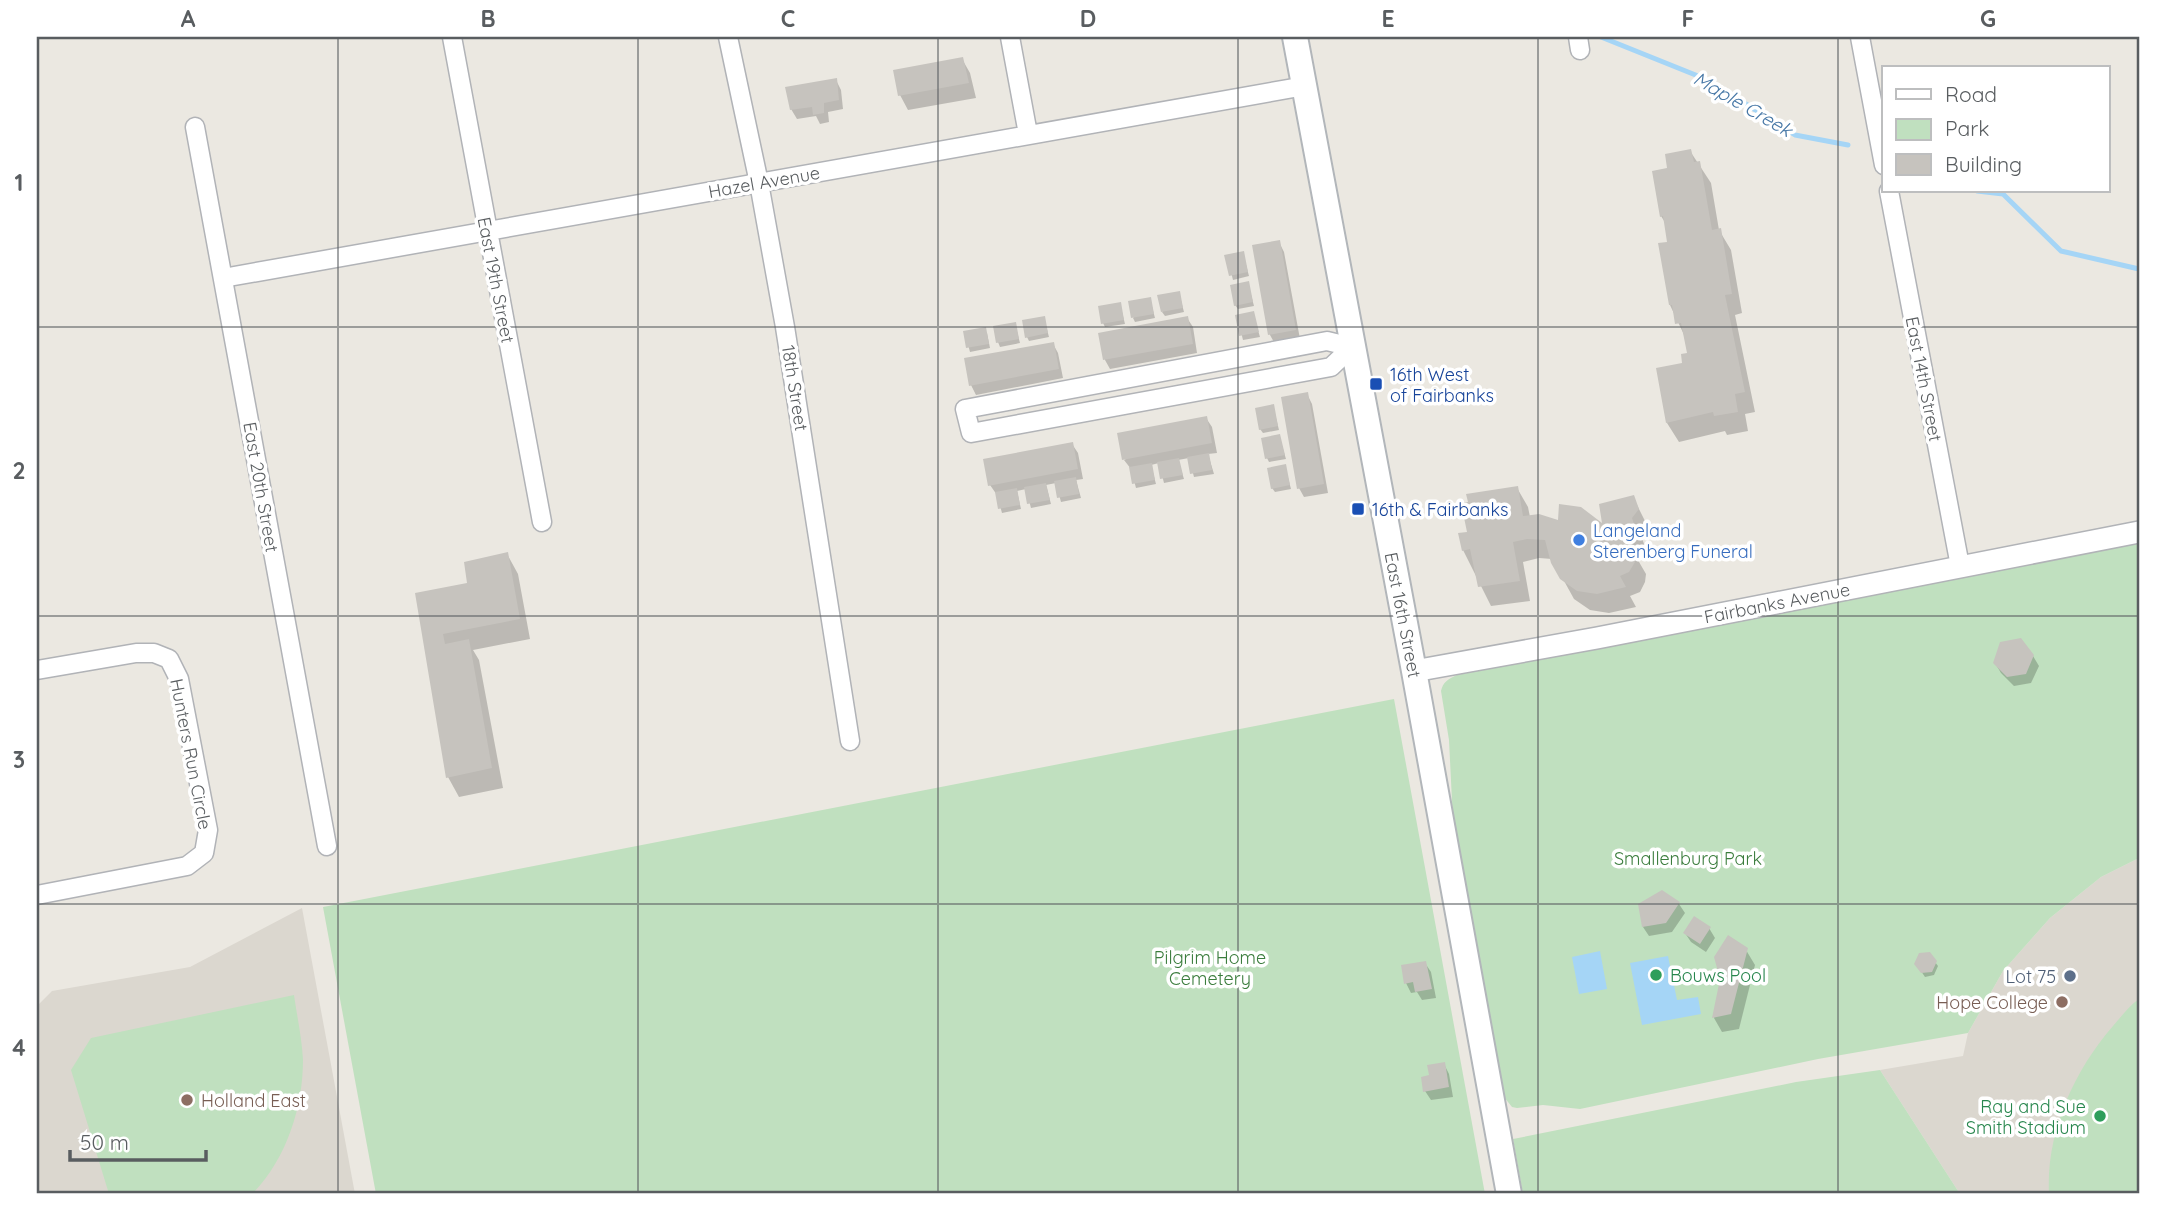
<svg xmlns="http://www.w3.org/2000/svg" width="2176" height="1231" viewBox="0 0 2176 1231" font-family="Quicksand,sans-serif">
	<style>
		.education { fill: #dbd7cf }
		.green { fill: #c0e0bf }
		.water { fill: #a5d5f6 }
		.shadow { fill: #0003 }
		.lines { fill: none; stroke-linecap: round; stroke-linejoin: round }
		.stream { stroke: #a5d5f6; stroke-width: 5 }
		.building { fill: #c6c3be }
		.minor-casing { stroke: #b1b3b7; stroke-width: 21 }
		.tertiary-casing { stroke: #b1b3b7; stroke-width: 24 }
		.secondary-casing { stroke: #b2b6ba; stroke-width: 28 }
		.minor { stroke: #fff; stroke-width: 18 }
		.tertiary { stroke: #fff; stroke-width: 21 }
		.secondary { stroke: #fff; stroke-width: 24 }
		.grid { fill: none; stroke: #595d60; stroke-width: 2; stroke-opacity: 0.55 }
		.transit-dot { fill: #1a4fb4; stroke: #fff; stroke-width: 2.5 }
		.shop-dot { fill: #3f7fe0; stroke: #fff; stroke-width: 2.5 }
		.leisure-dot { fill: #2e9e5b; stroke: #fff; stroke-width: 2.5 }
		.service-dot { fill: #5c6f8a; stroke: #fff; stroke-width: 2.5 }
		.education-dot { fill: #8d6e63; stroke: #fff; stroke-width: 2.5 }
		.labels { text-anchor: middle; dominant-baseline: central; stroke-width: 7; stroke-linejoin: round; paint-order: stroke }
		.street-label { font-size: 18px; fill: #595d60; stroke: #fff }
		.transit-label { font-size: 18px; fill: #164399; stroke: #fff; text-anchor: start }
		.shop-label { font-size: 18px; fill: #366cbe; stroke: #fff; text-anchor: start }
		.park-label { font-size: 18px; fill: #3b7d3d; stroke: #fff }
		.leisure-label { font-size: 18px; fill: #27864d; stroke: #fff; text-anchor: start }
		.service-label { font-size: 18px; fill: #4e5e75; stroke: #fff; text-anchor: end }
		.education-label { font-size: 18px; fill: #785e54; stroke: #fff; text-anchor: end }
		.water-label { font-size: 19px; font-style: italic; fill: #4677a6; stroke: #fff }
		.neatline { fill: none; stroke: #595d60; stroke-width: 2.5 }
		.grid-label { font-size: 23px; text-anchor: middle; font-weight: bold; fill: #595d60 }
	</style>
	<rect width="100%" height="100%" fill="#ebe8e1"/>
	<path class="education" d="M2139,858V1194H1960L1880,1070L1963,1056L1968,1033L2003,971L2050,918L2101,877Z
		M302,908L355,1194H37V1006L52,991L190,967Z"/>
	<path class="green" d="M2139,543V858L2101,877L2050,918L2003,971L1968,1033L1818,1059L1580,1109L1543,1105L1517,1108L1512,1107L1504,1097L1453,821L1449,740L1441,691C1443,682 1448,679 1457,675Z
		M1394,699L1485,1194H376L323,907Z
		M294,995C297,1016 302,1039 303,1060C303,1108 286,1160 252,1194H109L71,1070L91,1038Z
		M2139,999V1194H2049C2046,1133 2073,1072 2113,1026C2121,1017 2129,1006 2139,999Z
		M1880,1070L1960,1194H1523L1513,1139L1796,1082Z"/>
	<path class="water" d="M1600,951L1607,989L1579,994L1572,957Z
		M1668,956L1677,1000L1698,997L1701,1014L1642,1025L1630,963Z"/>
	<path class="shadow" d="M962,59L970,73L976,98L908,110L900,95Z
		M836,80L841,90L843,109L828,112L829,122L820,124L816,116L797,119L791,109Z
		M1690,151L1711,183L1719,230L1731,250L1742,313L1735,315L1755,412L1745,414L1748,431L1727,435L1725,431L1679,442L1667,423L1689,355L1686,339L1670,305L1669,243L1666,224L1661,216L1669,169Z
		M1279,242L1284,252L1300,339L1275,344L1270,335L1254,247Z
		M1243,253L1249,276L1233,280L1227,256Z
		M1248,283L1254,306L1238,309L1235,305Z
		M1179,293L1184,312L1165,316L1162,312Z
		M1150,299L1155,318L1135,322L1133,318Z
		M1120,304L1125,324L1105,327L1103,323Z
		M1253,313L1260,337L1243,340L1237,316Z
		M1044,318L1049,337L1029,341L1027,337Z
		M1187,318L1193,327L1197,353L1110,369L1105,360L1100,334Z
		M1015,324L1020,343L1000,347L998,342Z
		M965,333H987L990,348L970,352Z
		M1053,344L1058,353L1063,378L976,395L971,385Z
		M1307,394L1312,404L1328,493L1304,497L1299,488Z
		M1273,406L1279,430L1263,433L1260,429Z
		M1206,418L1212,427L1217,453L1208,454L1214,474L1194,477L1189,458L1178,460L1184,479L1164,483L1159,463L1151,465L1156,484L1136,488L1131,469L1124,460Z
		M1279,436L1286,459L1269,462L1267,458Z
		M1072,444L1078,453L1083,479L1076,480L1081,498L1061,502L1056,483L1046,485L1051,504L1031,508L1026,489L1017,491L1021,509L1002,513L997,495L990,485Z
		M1285,466L1291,489L1275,492L1272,488Z
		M1517,488L1528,507L1530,517L1605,528L1633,497L1649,529L1642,538L1645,547L1635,555L1646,574L1645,582L1640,592L1630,596L1636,607L1609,613L1590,610L1574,599L1552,559L1539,558L1523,562L1530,601L1491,606L1463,550L1469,533Z
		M507,554L518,574L530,639L473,650L479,660L503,788L459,797L448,777L417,594L469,585Z
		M2033,656L2039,666L2031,683L2014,686L2001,673L1995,663Z
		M1662,892L1679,904L1685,913L1672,932L1649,936L1643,927Z
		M1709,928L1715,938L1706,952L1691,942L1685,933Z
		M1746,950L1755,965L1739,1029L1722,1032L1714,1018L1722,979Z
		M1935,962L1938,966L1934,975L1925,977L1919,968Z
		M1425,963L1431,972L1436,998L1422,1000L1417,992L1411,993L1406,983Z
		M1444,1064L1449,1074L1453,1097L1431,1100L1425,1091L1431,1077Z"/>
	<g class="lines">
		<path class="stream" d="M1601,37L1708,80L1795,135L1848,145
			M1977,191L2003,194L2061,251L2139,269"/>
	</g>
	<path class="building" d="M963,57L969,83L898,96L893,70Z
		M837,78L839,100L824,103V113L813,115L812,107L790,110L785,87Z
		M1691,149L1694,162L1700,161L1712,230L1721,228L1732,294L1725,295L1745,392L1735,394L1738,412L1714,416L1713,412L1666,423L1656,368L1682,363L1681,354L1687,353L1681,323L1675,324L1672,305H1669L1658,243L1667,242L1663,216L1660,217L1652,171L1667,168L1665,154Z
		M1280,240L1296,330L1268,335L1252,245Z
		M1244,251L1248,272L1229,276L1224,255Z
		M1249,281L1253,302L1234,306L1230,285Z
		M1180,291L1183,308L1161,312L1157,295Z
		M1151,297L1154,314L1131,318L1128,301Z
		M1121,302L1124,320L1101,324L1098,306Z
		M1254,311L1259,332L1239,336L1235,315Z
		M1045,316L1048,333L1025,338L1022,320Z
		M1188,316L1193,344L1103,360L1098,333Z
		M1016,322L1019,339L996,343L993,326Z
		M986,327L989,344L966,348L963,331Z
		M1054,342L1059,369L969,386L964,358Z
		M1308,392L1324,484L1297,489L1281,397Z
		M1274,404L1278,426L1259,430L1255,408Z
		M1207,416L1212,443L1122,460L1117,433Z
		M1280,434L1285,455L1265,459L1261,438Z
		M1073,442L1078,469L988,486L983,459Z
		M1209,453L1212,470L1190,474L1187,457Z
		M1179,458L1183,475L1160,479L1157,462Z
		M1152,463L1155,480L1132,484L1129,467Z
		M1286,464L1290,485L1271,489L1267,468Z
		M1076,477L1079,494L1057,498L1054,481Z
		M1046,483L1050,500L1027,504L1024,487Z
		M1518,486L1523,516L1539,514L1558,520L1559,504L1581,507L1602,523L1599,504L1634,495L1639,509L1632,518L1635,527L1621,538L1636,553L1635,562L1629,572L1620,576L1626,587L1597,594L1577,591L1560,579L1551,563L1545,540L1527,539L1513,542L1520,581L1478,587L1470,549L1462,551L1458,533L1467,532L1461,503L1468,502L1466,494Z
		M1017,488L1020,505L998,509L995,492Z
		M508,552L520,619L443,634L445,644L469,639L492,768L446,778L415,593L467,583L464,562Z
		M2021,638L2034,655L2026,674L2007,677L1993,663L2000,642Z
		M1662,890L1680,902L1666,923L1642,927L1638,904Z
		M1694,916L1711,927L1700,944L1683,933Z
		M1728,935L1748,948L1731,1014L1712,1018L1720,979L1714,957Z
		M1930,952L1937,961L1932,972L1921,973L1914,964L1919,953Z
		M1426,961L1432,989L1415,992L1413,982L1404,984L1401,965Z
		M1445,1062L1449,1087L1423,1092L1421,1077L1429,1075L1427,1065Z"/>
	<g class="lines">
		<defs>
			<path id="minor" d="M452,37L542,522
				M728,37L759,183L785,327L850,741
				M1010,37L1028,134
				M1578,37L1580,50
				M1860,37L1884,165
				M195,127L327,846
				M1889,191L1960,566
				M223,278L1305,86
				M1327,341L1352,347L1331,367L971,433L965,409Z
				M37,670L136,653H154L169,659L179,679L208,830L204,853L187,866L37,895"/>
			<path id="tertiary" d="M1414,671L1597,638L2139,532"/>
			<path id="secondary" d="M1295,37L1414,671L1509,1194"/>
		</defs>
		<use href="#minor" class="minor-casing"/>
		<use href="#tertiary" class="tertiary-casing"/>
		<use href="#secondary" class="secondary-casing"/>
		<use href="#minor" class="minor"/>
		<use href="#tertiary" class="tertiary"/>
		<use href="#secondary" class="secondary"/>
	</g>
	<path class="grid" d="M338,37V1194M638,37V1194M938,37V1194M1238,37V1194M1538,37V1194M1838,37V1194M37,327H2139M37,616H2139M37,904H2139"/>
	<g class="transit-dot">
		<rect x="1369" y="377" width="14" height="14" rx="3.5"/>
		<rect x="1351" y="502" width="14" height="14" rx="3.5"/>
	</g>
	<circle class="shop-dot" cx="1579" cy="540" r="7"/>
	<g class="leisure-dot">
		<circle cx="1656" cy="975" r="7"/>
		<circle cx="2100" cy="1116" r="7"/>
	</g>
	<circle class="service-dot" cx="2070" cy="976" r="7"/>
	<g class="education-dot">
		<circle cx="2062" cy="1002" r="7"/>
		<circle cx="187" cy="1100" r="7"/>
	</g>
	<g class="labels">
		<g class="street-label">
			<text transform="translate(764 182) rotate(-10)">Hazel Avenue</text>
			<text transform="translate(496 280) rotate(79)">East 19th Street</text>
			<text transform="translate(1924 379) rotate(79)">East 14th Street</text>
			<text transform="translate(795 388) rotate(81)">18th Street</text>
			<text transform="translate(261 487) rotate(80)">East 20th Street</text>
			<text transform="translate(1777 603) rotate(-11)">Fairbanks Avenue</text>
			<text transform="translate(1403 615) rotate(79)">East 16th Street</text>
			<text transform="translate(191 754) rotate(79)">Hunters Run Circle</text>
		</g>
		<g class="transit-label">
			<text x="1390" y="374">16th West<tspan x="1390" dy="21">of Fairbanks</tspan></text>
			<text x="1372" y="509">16th &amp; Fairbanks</text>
		</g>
		<g class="shop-label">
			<text x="1593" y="530">Langeland<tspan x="1593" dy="21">Sterenberg Funeral</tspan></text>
		</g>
		<g class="park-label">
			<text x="1688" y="858">Smallenburg Park</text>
			<text x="1210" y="957">Pilgrim Home<tspan x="1210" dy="21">Cemetery</tspan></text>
		</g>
		<g class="leisure-label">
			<text x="1670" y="975">Bouws Pool</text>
			<text x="2086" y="1106" text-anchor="end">Ray and Sue<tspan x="2086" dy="21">Smith Stadium</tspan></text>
		</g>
		<g class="service-label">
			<text x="2056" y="976">Lot 75</text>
		</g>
		<g class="education-label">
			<text x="2048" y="1002">Hope College</text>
			<text x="201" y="1100" text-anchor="start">Holland East</text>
		</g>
		<g class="water-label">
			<text transform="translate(1743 104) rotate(30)">Maple Creek</text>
		</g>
	</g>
	<rect width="2176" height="1231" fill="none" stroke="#ffffff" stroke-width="77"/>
	<rect x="1882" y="66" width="228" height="126" fill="#ffffff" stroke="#bdbebf" stroke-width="2"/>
	<rect x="1896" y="89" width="35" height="10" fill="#ffffff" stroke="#bdbebf" stroke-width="2"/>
	<text x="1945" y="102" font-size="21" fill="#595d60">Road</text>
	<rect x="1896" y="119" width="35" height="21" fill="#c0e0bf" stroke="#bdbebf" stroke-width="2"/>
	<text x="1945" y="136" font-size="21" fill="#595d60">Park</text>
	<rect x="1896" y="154" width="35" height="21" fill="#c6c3be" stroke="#bdbebf" stroke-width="2"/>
	<text x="1945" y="172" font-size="21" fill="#595d60">Building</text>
	<path d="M70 1150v10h136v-10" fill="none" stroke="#595d60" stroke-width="3.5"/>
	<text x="80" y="1150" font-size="21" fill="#595d60" stroke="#ffffff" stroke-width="5" paint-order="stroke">50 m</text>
	<rect x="38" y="38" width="2100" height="1154" class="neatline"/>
	<g class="grid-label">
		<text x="188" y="27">A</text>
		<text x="488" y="27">B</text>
		<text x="788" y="27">C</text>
		<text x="1088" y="27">D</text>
		<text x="1388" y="27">E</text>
		<text x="1688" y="27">F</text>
		<text x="1988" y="27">G</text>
		<text x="19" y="191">1</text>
		<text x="19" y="479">2</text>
		<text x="19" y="768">3</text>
		<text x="19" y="1056">4</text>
	</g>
</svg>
